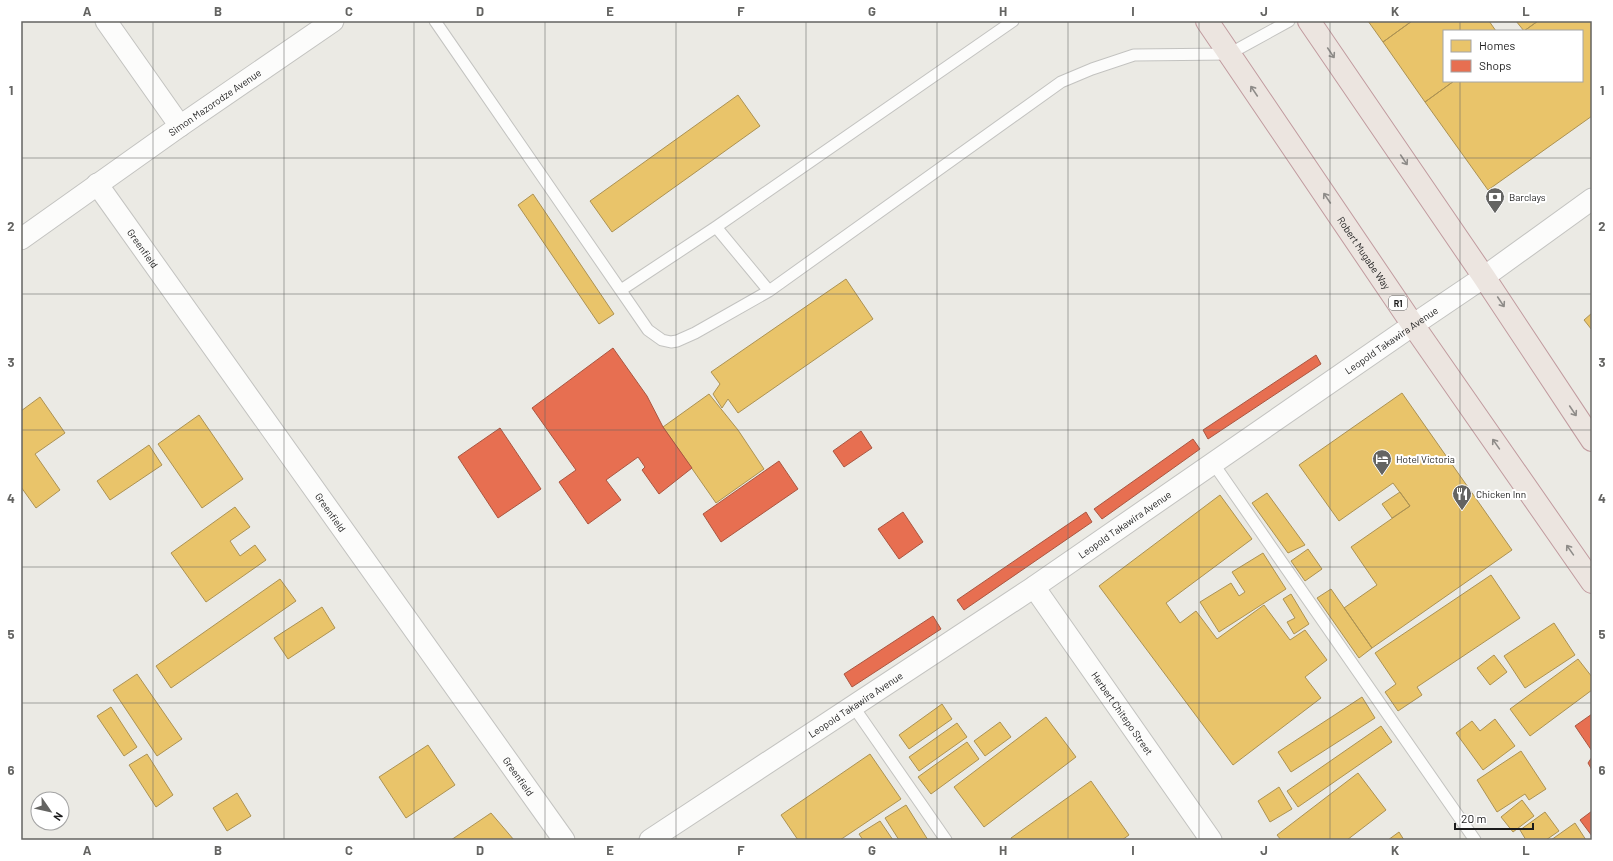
<svg xmlns="http://www.w3.org/2000/svg" width="1613" height="861" viewBox="0 0 1613 861" font-family="Barlow,sans-serif">
	<style>
		.homes { fill: #e9c46a; stroke: #ac9253 }
		.shops { fill: #e76f51; stroke: #aa5641 }
		.lines { fill: none; stroke-linecap: round; stroke-linejoin: round }
		.service-casing { stroke: #c3c3c0; stroke-width: 13 }
		.minor-casing { stroke: #c3c3c0; stroke-width: 23 }
		.trunk-casing { stroke: #c19b9f; stroke-width: 24 }
		.service { stroke: #fcfcfb; stroke-width: 11 }
		.minor { stroke: #fcfcfb; stroke-width: 21 }
		.trunk { stroke: #ece5e0; stroke-width: 22 }
		.oneway { stroke: #8e8b88 }
		.grid { fill: none; stroke: #646462; stroke-width: 1; stroke-opacity: 0.55 }
		.labels { text-anchor: middle; dominant-baseline: central; stroke-width: 4; stroke-linejoin: round; paint-order: stroke }
		.shield { fill: #fff; stroke: #606060; stroke-width: 1 }
		.shield-label { font-size: 9px; font-weight: bold; fill: #1c1c1c }
		.street-label { font-size: 10px; fill: #1c1c1c; stroke: #fff }
		.poi-label { font-size: 10px; fill: #1c1c1c; stroke: #fff; text-anchor: start }
		.neatline { fill: none; stroke: #646462; stroke-width: 1.5 }
		.grid-label { font-size: 13px; text-anchor: middle; font-weight: bold; fill: #646462 }
	</style>
	<rect width="100%" height="100%" fill="#ebeae4"/>
	<path class="homes" d="M1368,21H1412L1383,42Z
		M1412,21H1489L1496,31H1444V81H1454L1425,102L1383,42Z
		M1516,21H1538L1524,31Z
		M1538,21H1592V116L1488,190L1425,102L1454,81H1582V31H1524Z
		M738,95L760,126L612,232L590,201Z
		M533,194L614,314L599,324L518,205Z
		M846,279L873,319L738,413L728,399L722,408L713,394L720,384L711,372Z
		M1592,313V330L1584,320Z
		M1402,393L1512,550L1372,648L1344,608L1377,585L1351,547L1410,506L1393,483L1339,521L1299,465Z
		M709,394L738,430L764,469L716,503L663,427Z
		M40,397L65,433L35,454L60,490L36,508L21,487V411Z
		M199,415L243,479L202,508L158,444Z
		M149,445L162,465L110,500L97,481Z
		M1400,492L1410,506L1392,518L1382,504Z
		M1267,493L1305,545L1288,553L1252,503Z
		M1220,495L1252,539L1166,603L1180,623L1196,611L1217,639L1264,605L1290,640L1305,630L1327,660L1305,677L1321,698L1233,765L1099,586Z
		M235,507L250,527L230,541L240,556L255,545L266,560L206,602L171,553Z
		M1308,549L1322,569L1305,581L1291,561Z
		M1263,553L1286,589L1219,632L1200,602L1231,583L1239,596L1245,592L1232,572Z
		M1491,575L1520,618L1417,687L1422,695L1398,711L1385,692L1396,684L1375,653Z
		M280,579L296,601L171,688L156,666Z
		M1331,589L1372,648L1359,658L1317,598Z
		M1291,594L1309,624L1294,634L1287,622L1295,618L1283,599Z
		M322,607L335,628L288,659L274,638Z
		M1554,623L1575,655L1525,688L1504,656Z
		M1494,655L1507,672L1490,685L1477,668Z
		M1578,659L1592,677V690L1530,736L1510,709Z
		M137,674L182,739L157,756L113,690Z
		M1362,697L1375,718L1291,772L1278,752Z
		M942,704L952,719L909,749L899,735Z
		M111,707L137,747L124,756L97,716Z
		M1046,717L1076,757L984,827L954,787Z
		M1495,719L1515,746L1483,770L1456,733L1472,721L1480,731Z
		M1000,722L1011,737L985,756L974,741Z
		M957,723L967,737L919,771L909,757Z
		M1381,726L1392,742L1298,807L1287,791Z
		M967,742L979,759L931,794L918,777Z
		M428,745L455,785L406,818L379,777Z
		M1521,751L1546,789L1529,800L1525,794L1497,812L1477,780Z
		M147,754L173,795L156,807L129,765Z
		M870,754L901,799L840,840H798L781,815Z
		M1358,773L1386,810L1347,840H1281L1277,835Z
		M1091,781L1129,835L1122,840H1012L1011,838Z
		M1279,787L1292,809L1270,822L1258,801Z
		M237,793L251,816L227,831L213,808Z
		M1522,800L1534,816L1513,832L1501,817Z
		M906,805L928,840H899L885,818Z
		M1545,812L1559,831L1546,840H1526L1520,830Z
		M491,813L514,840H451Z
		M880,821L893,840H863L859,834Z
		M1575,823L1586,840H1551Z
		M1399,832L1404,840H1388Z"/>
	<path class="shops" d="M613,348L647,396L663,427L692,468L659,494L642,470L645,467L638,457L606,480L621,500L588,524L559,482L576,470L532,408Z
		M1316,355L1321,364L1208,439L1203,430Z
		M500,428L541,489L498,518L458,457Z
		M861,431L872,448L844,467L833,451Z
		M1193,439L1200,449L1102,519L1094,509Z
		M779,461L798,489L721,542L703,514Z
		M903,512L923,542L899,559L878,529Z
		M1086,512L1092,522L964,610L957,600Z
		M933,616L941,629L852,687L844,674Z
		M1592,714V751L1575,726Z
		M1592,757V770L1588,763Z
		M1592,811V836L1580,820Z"/>
	<g class="lines">
		<defs>
			<path id="service" d="M435,21L648,330L662,340L671,342L677,341L695,333L769,291L1061,82L1092,69L1134,55L1229,54L1289,21
				M716,227L769,291
				M621,290L716,227L1013,21
				M1213,463L1475,840
				M853,706L946,840"/>
			<g id="minor">
				<path d="M106,21L180,126"/>
				<path id="s1" d="M97,184L564,840"/>
				<path id="s2" d="M21,239L180,126L333,21"/>
				<path id="s3" d="M1034,587L1211,840"/>
				<path id="s4" d="M650,840L1034,587L1413,325L1484,277L1592,199"/>
			</g>
			<g id="trunk">
				<path id="s5" d="M1207,21L1413,325L1592,582"/>
				<path d="M1309,21L1484,277L1592,440"/>
			</g>
		</defs>
		<use href="#service" class="service-casing"/>
		<use href="#minor" class="minor-casing"/>
		<use href="#trunk" class="trunk-casing"/>
		<use href="#service" class="service"/>
		<use href="#minor" class="minor"/>
		<use href="#trunk" class="trunk"/>
	</g>
	<defs><path id="oneway-shaft" d="M-6 0H5M1.5-3L5.5 0L1.5 3" fill="none" stroke-width="1.6" stroke-linecap="round" stroke-linejoin="round"/></defs>
	<g class="oneway">
		<use href="#oneway-shaft" transform="translate(1331 53) rotate(56)"/>
		<use href="#oneway-shaft" transform="translate(1254 91) rotate(-124)"/>
		<use href="#oneway-shaft" transform="translate(1404 160) rotate(56)"/>
		<use href="#oneway-shaft" transform="translate(1327 198) rotate(-124)"/>
		<use href="#oneway-shaft" transform="translate(1501 302) rotate(56)"/>
		<use href="#oneway-shaft" transform="translate(1573 411) rotate(56)"/>
		<use href="#oneway-shaft" transform="translate(1496 444) rotate(-125)"/>
		<use href="#oneway-shaft" transform="translate(1570 550) rotate(-125)"/>
	</g>
	<path class="grid" d="M153,21V840M284,21V840M414,21V840M545,21V840M676,21V840M806,21V840M937,21V840M1068,21V840M1199,21V840M1330,21V840M1460,21V31M1460,81V840M21,158H1592M21,294H1592M21,430H1592M21,567H1592M21,703H1592"/>
	<defs>
		<symbol id="bank-pin" viewBox="-11 -11 22 30"><path d="M0 17L-7.5 6A9.5 9.5 0 1 1 7.5 6Z" fill="#646462" stroke="#fff"/><path d="M-6-4H6V4H-6ZM0-2.3a2.3 2.3 0 1 0 0 4.6a2.3 2.3 0 1 0 0-4.6Z" fill="#fff"/></symbol>
		<symbol id="hotel-pin" viewBox="-11 -11 22 30"><path d="M0 17L-7.5 6A9.5 9.5 0 1 1 7.5 6Z" fill="#646462" stroke="#fff"/><path d="M-6-4.5h1.5V1H6V5H4.5V3h-9V5H-6ZM-4 0a1.8 1.8 0 1 1 3.6 0ZM.5 0V-2.5h3Q6-2.5 6 0Z" fill="#fff"/></symbol>
		<symbol id="restaurant-pin" viewBox="-11 -11 22 30"><path d="M0 17L-7.5 6A9.5 9.5 0 1 1 7.5 6Z" fill="#646462" stroke="#fff"/><path d="M-5-6h1v4h1v-4h1v4h1v-4h1v5L-1.5 .5V6h-2V.5L-5-1ZM5-6V6H3V1.5H1.5Q1.5-4 5-6Z" fill="#fff"/></symbol>
	</defs>
	<g fill-rule="evenodd">
		<use href="#bank-pin" x="1484" y="186" width="22" height="30"/>
		<use href="#hotel-pin" x="1371" y="448" width="22" height="30"/>
		<use href="#restaurant-pin" x="1451" y="483" width="22" height="30"/>
	</g>
	<g class="labels">
		<rect class="shield" x="1389" y="296" width="18" height="14" rx="3"/>
		<g class="shield-label">
			<text x="1398" y="303">R1</text>
		</g>
		<g class="street-label">
			<text stroke="none"><textPath href="#s2" startOffset="237">Simon Mazorodze Avenue</textPath></text>
			<text stroke="none"><textPath href="#s1" startOffset="79">Greenfield</textPath></text>
			<text stroke="none"><textPath href="#s5" startOffset="280">Robert Mugabe Way</textPath></text>
			<text stroke="none"><textPath href="#s4" startOffset="894">Leopold Takawira Avenue</textPath></text>
			<text stroke="none"><textPath href="#s1" startOffset="403">Greenfield</textPath></text>
			<text stroke="none"><textPath href="#s4" startOffset="570">Leopold Takawira Avenue</textPath></text>
			<text stroke="none"><textPath href="#s4" startOffset="246">Leopold Takawira Avenue</textPath></text>
			<text stroke="none"><textPath href="#s3" startOffset="154">Herbert Chitepo Street</textPath></text>
			<text stroke="none"><textPath href="#s1" startOffset="727">Greenfield</textPath></text>
		</g>
		<g class="poi-label">
			<text x="1509" y="197">Barclays</text>
			<text x="1396" y="459">Hotel Victoria</text>
			<text x="1476" y="494">Chicken Inn</text>
		</g>
	</g>
	<rect width="1613" height="861" fill="none" stroke="#ffffff" stroke-width="44"/>
	<rect x="1443" y="30" width="140" height="52" fill="#ffffff" stroke="#a4a4a4"/>
	<rect x="1451" y="40" width="20" height="12" fill="#e9c46a" stroke="#a4a4a4"/>
	<text x="1479" y="50" font-size="12" fill="#1c1c1c">Homes</text>
	<rect x="1451" y="60" width="20" height="12" fill="#e76f51" stroke="#a4a4a4"/>
	<text x="1479" y="70" font-size="12" fill="#1c1c1c">Shops</text>
	<g transform="translate(50 811) rotate(124)"><circle r="19" fill="#ffffff" stroke="#a4a4a4"/>
	<path d="M0-3L7 15L0 10L-7 15Z" fill="#646462"/>
	<text y="-6" font-size="11" font-weight="bold" text-anchor="middle" fill="#1c1c1c">N</text>
	</g>
	<path d="M1455 823v6h78v-6" fill="none" stroke="#1c1c1c" stroke-width="2"/>
	<text x="1461" y="823" font-size="12" fill="#1c1c1c" stroke="#ffffff" stroke-width="3" paint-order="stroke">20 m</text>
	<rect x="22" y="22" width="1569" height="817" class="neatline"/>
	<g class="grid-label">
		<text x="87" y="16">A</text>
		<text x="218" y="16">B</text>
		<text x="349" y="16">C</text>
		<text x="480" y="16">D</text>
		<text x="610" y="16">E</text>
		<text x="741" y="16">F</text>
		<text x="872" y="16">G</text>
		<text x="1003" y="16">H</text>
		<text x="1133" y="16">I</text>
		<text x="1264" y="16">J</text>
		<text x="1395" y="16">K</text>
		<text x="1526" y="16">L</text>
		<text x="11" y="95">1</text>
		<text x="1602" y="95">1</text>
		<text x="11" y="231">2</text>
		<text x="1602" y="231">2</text>
		<text x="11" y="367">3</text>
		<text x="1602" y="367">3</text>
		<text x="11" y="503">4</text>
		<text x="1602" y="503">4</text>
		<text x="11" y="639">5</text>
		<text x="1602" y="639">5</text>
		<text x="11" y="775">6</text>
		<text x="1602" y="775">6</text>
		<text x="87" y="855">A</text>
		<text x="218" y="855">B</text>
		<text x="349" y="855">C</text>
		<text x="480" y="855">D</text>
		<text x="610" y="855">E</text>
		<text x="741" y="855">F</text>
		<text x="872" y="855">G</text>
		<text x="1003" y="855">H</text>
		<text x="1133" y="855">I</text>
		<text x="1264" y="855">J</text>
		<text x="1395" y="855">K</text>
		<text x="1526" y="855">L</text>
	</g>
</svg>
